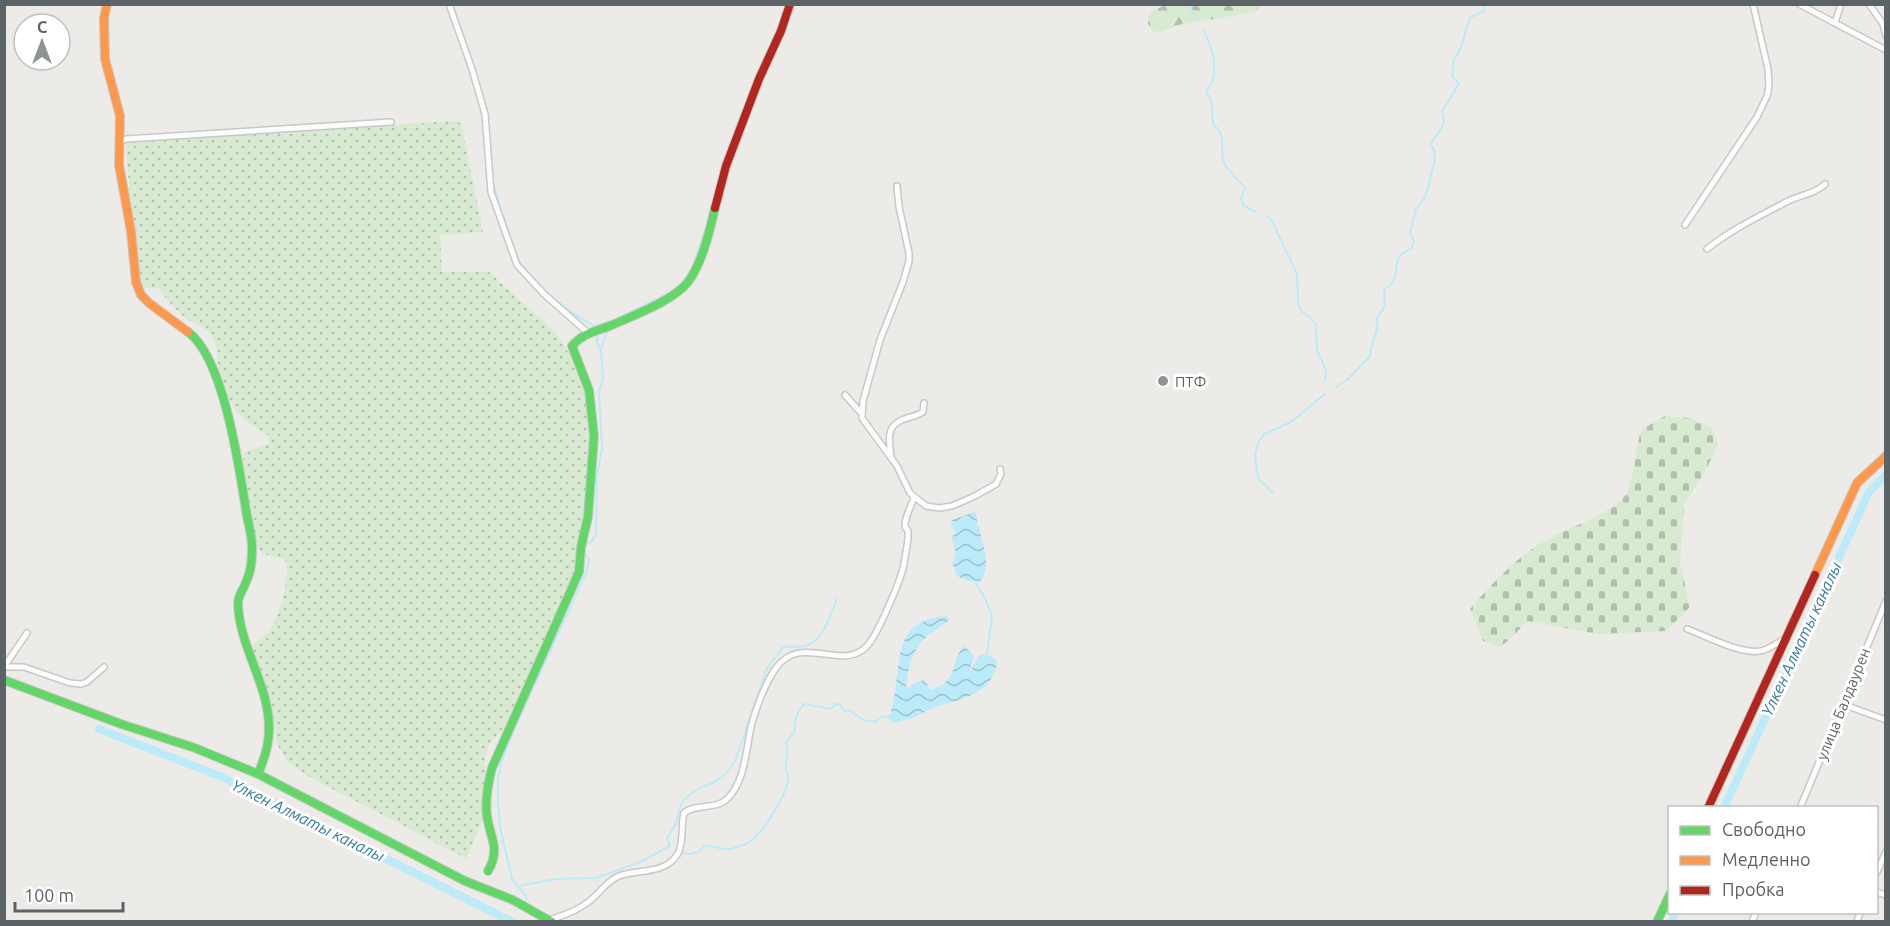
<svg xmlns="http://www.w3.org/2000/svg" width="1890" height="926" viewBox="0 0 1890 926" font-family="Ubuntu,sans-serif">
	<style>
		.grass { fill: url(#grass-dots) }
		.forest { fill: url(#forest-firs) }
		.cemetery { fill: url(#cemetery-stones) }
		.water { fill: url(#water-waves) }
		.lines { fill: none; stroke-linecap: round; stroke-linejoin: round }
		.stream { stroke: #bbeaf8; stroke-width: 2 }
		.canal { stroke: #bbeaf8; stroke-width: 8 }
		.street-casing { stroke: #c7c8c7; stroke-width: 8 }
		.fast-casing { stroke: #c7c8c7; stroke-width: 10 }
		.slow-casing { stroke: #c7c8c7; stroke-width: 10 }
		.jam-casing { stroke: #c7c8c7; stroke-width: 10 }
		.street { stroke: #fcfcfc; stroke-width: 5 }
		.fast { stroke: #63d668; stroke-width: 8 }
		.slow { stroke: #ff974d; stroke-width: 8 }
		.jam { stroke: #b3261e; stroke-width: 8 }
		.poi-dot { fill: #8f9394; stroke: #fff; stroke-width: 2 }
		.labels { text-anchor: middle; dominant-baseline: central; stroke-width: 6; stroke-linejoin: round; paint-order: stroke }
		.poi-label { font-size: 15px; fill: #5c6366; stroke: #fff; text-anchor: start }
		.street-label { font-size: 15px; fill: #5c6366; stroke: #fff }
		.water-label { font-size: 16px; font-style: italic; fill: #347a9c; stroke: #fff }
	</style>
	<defs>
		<pattern id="grass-dots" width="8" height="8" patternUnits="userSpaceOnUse" patternTransform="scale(1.5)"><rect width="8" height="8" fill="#d8ead2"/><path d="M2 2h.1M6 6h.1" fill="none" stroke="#b2c1ae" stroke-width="1.8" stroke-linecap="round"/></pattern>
		<pattern id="forest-firs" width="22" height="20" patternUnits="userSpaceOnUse" patternTransform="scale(1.5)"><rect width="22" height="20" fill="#d8ead2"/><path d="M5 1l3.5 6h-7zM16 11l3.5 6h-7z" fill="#b2c1ae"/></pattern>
		<pattern id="cemetery-stones" width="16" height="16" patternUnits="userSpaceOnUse" patternTransform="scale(1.5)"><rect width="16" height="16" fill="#d8ead2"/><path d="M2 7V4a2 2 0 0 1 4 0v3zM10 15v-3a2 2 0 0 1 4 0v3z" fill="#b2c1ae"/></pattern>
		<pattern id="water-waves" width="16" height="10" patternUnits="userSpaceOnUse" patternTransform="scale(1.5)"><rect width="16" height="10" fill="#bbeaf8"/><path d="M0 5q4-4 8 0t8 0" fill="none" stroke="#9bc1cd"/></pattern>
	</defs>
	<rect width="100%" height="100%" fill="#edebe8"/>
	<path class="grass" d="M452,121L461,123L483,232L440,235L442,272H489L553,330L571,356L583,384L591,435L586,500L574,571L561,606L504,727L489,745L485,759L487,781L483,818L467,859L306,775L286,760L277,744L272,714L252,649C256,638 261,640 268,632C280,616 291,578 285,559C278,557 263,556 259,550C251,539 243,468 243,453L269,443V436C238,418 223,401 218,364C217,356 217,344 213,337C207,327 195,325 187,319C176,311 166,299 159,288H142L139,285L125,143Z"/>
	<path class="forest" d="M1181,4H1257L1259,7L1256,12L1178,25L1160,32L1153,31L1148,24L1149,13L1163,6Z"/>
	<path class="cemetery" d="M1665,416L1691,418L1712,428L1718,446L1702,477L1684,504L1680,563L1690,607L1666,631L1598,634L1528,621L1501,647L1483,641L1470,609C1495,581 1515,558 1548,539C1571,526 1612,515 1627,493C1631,487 1638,440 1641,430Z"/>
	<path class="water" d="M974,512L977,517C978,536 995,564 980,581H968L957,576L952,562C960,552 952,547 952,536L956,534L951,526L952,520Z
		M947,616L950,620C918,641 912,647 906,685L908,688L917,682L924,680L931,690C960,680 949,663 964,646L974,656L969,673C979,659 977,647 997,660C995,695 960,699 934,708C926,710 920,716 912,718C906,720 900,721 894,723L889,719C894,703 896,684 898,667C903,633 910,620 947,616Z"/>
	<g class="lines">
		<path class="stream" d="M1189,5L1197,19
			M455,14L471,60
			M1203,30C1211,44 1217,62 1213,79C1212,83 1208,88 1206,92L1211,99L1213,124C1230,139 1217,150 1225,165C1228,170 1240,182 1245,188L1241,199L1243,205L1256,212
			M480,88L487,110L490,141
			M493,183L499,206
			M502,214C507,229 511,245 518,259C532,286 570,313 596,327L598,339L596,341L601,350
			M1267,217L1271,219L1297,274L1298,303L1301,311L1309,316L1316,325L1317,349L1326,371L1325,380
			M695,260L705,231
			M623,316L669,293
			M1336,387L1347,380L1370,356C1370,343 1380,331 1377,318L1385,306L1384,290C1401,279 1393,265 1400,256C1402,252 1408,251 1412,248L1414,241L1410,233L1416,209L1425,197L1428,187L1435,160L1434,150L1430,144L1442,128L1444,121L1442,111L1459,84L1452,76L1454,59C1463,51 1464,29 1471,17L1483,12L1486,4
			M1273,493L1258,478L1255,456L1258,443L1264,434L1291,422L1325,394
			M974,581L985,598L992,616L987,654
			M681,853L691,854L700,851L704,846C713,844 722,851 730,849C736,848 747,844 752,840C763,831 788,794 788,778C788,774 786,772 786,769C785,758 790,754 786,742L795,731C794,721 797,711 804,704L831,709L835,704H840L845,712L849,710L863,720L875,722L881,717L890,716
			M518,886L556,879L596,878L640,862L670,846L667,839C669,832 675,828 676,823C680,812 678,805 687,797C707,779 720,789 736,759L767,668L783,647C790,646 802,648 808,645C824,638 831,614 837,599
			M526,900V896L512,879L500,827L498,801V778L501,763L516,725L587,571L589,559L584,553L585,545L592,541L596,534L597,477L602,448L599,392L603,379L601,350L608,329"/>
		<path class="canal" d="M99,729L222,777L513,922
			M1724,808L1869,492L1886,475
			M1671,922L1676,912"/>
		<defs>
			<path id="street" d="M449,4L472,69L485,114L491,192L517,265L545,295L587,332
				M1799,4L1886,50
				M1869,4L1883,24L1886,36
				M1835,23L1841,4
				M119,142L126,139L391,122
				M897,186L899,207L909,253V261L903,282L880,340L863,401L862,418L897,466L910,493L926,506L939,508L952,506L975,496L996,484L1001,474L1000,469
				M1685,225L1757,117L1767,96L1769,86L1768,69L1753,4
				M1707,249C1732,229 1760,216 1788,201C1800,195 1815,194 1825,184
				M845,395L862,414
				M891,457C890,445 885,428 900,421C907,417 915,417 923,412L924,403
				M1687,629C1707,636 1744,657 1764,650C1771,648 1778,642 1785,639
				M4,667H24L70,683L81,684L87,682L104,667
				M4,667L27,633
				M1842,704L1886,720
				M1800,808L1886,601
				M1876,874L1886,852
				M1876,892L1886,895
				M549,920C565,915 582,909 594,897C603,889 607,881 619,876C635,870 659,873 672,861C686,849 680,828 684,813C696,803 716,810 727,799C745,782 746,750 751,727C755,711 766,681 776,668C802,632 842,673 867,646C878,634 901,580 904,564C905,555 909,541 908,532C907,525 905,532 905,524C906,515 911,506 914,498
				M1752,922L1756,912
				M1857,922L1860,912"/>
			<path id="fast" d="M188,332C224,358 239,467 246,510C248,524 253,537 252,551C252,561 251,572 246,582C244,589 238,595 238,603C239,647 270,686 269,730C269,746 264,760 258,774
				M4,680L121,724L195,748L258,774L465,881L513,900L552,922
				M488,871C501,849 490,838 487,816C485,800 488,783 492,768L579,572L581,547L588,517L594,436L589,390L572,346C583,333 597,331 612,325C634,315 673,301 688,282C703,261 709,233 715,208
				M1657,922L1670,894"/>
			<path id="slow" d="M107,4L104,18L105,59L120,116L119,165L131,231L136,282L141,295L149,303L188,332
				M1815,575L1857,483L1886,456"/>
			<path id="jam" d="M715,208L726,166L759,79L781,31L790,4
				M1708,808L1815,575"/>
		</defs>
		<use href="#street" class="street-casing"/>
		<use href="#fast" class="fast-casing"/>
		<use href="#slow" class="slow-casing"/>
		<use href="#jam" class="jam-casing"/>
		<use href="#street" class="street"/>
		<use href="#fast" class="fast"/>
		<use href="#slow" class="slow"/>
		<use href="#jam" class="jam"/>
	</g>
	<circle class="poi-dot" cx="1163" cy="381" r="6"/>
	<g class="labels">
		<g class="poi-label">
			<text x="1175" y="381">ПТФ</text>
		</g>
		<g class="street-label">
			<text transform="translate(1843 704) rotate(-68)">улица Балдаурен</text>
		</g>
		<g class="water-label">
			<text transform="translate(1801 639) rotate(-65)">Үлкен Алматы каналы</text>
			<text transform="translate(308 820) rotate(26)">Үлкен Алматы каналы</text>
		</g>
	</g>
	<rect width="1890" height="926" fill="none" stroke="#5c6366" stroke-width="12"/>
	<rect x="1668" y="806" width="210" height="108" fill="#ffffff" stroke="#bec1c2" stroke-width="1.5"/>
	<rect x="1680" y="826" width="30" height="9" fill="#63d668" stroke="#bec1c2" stroke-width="1.5"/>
	<text x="1722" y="836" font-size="18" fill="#5c6366">Свободно</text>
	<rect x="1680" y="856" width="30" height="9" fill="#ff974d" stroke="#bec1c2" stroke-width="1.5"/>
	<text x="1722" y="866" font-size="18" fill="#5c6366">Медленно</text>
	<rect x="1680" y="886" width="30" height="9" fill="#b3261e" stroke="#bec1c2" stroke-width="1.5"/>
	<text x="1722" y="896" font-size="18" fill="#5c6366">Пробка</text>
	<g transform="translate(42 42)"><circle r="28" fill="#ffffff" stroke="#bec1c2" stroke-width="1.5"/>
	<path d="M0-4.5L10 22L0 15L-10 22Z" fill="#8f9394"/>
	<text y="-9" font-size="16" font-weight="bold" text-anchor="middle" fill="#5c6366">С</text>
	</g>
	<path d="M15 902v9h108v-9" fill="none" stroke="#5c6366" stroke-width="3"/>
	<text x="24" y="902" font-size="18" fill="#5c6366" stroke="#ffffff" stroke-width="4.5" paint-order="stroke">100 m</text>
</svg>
